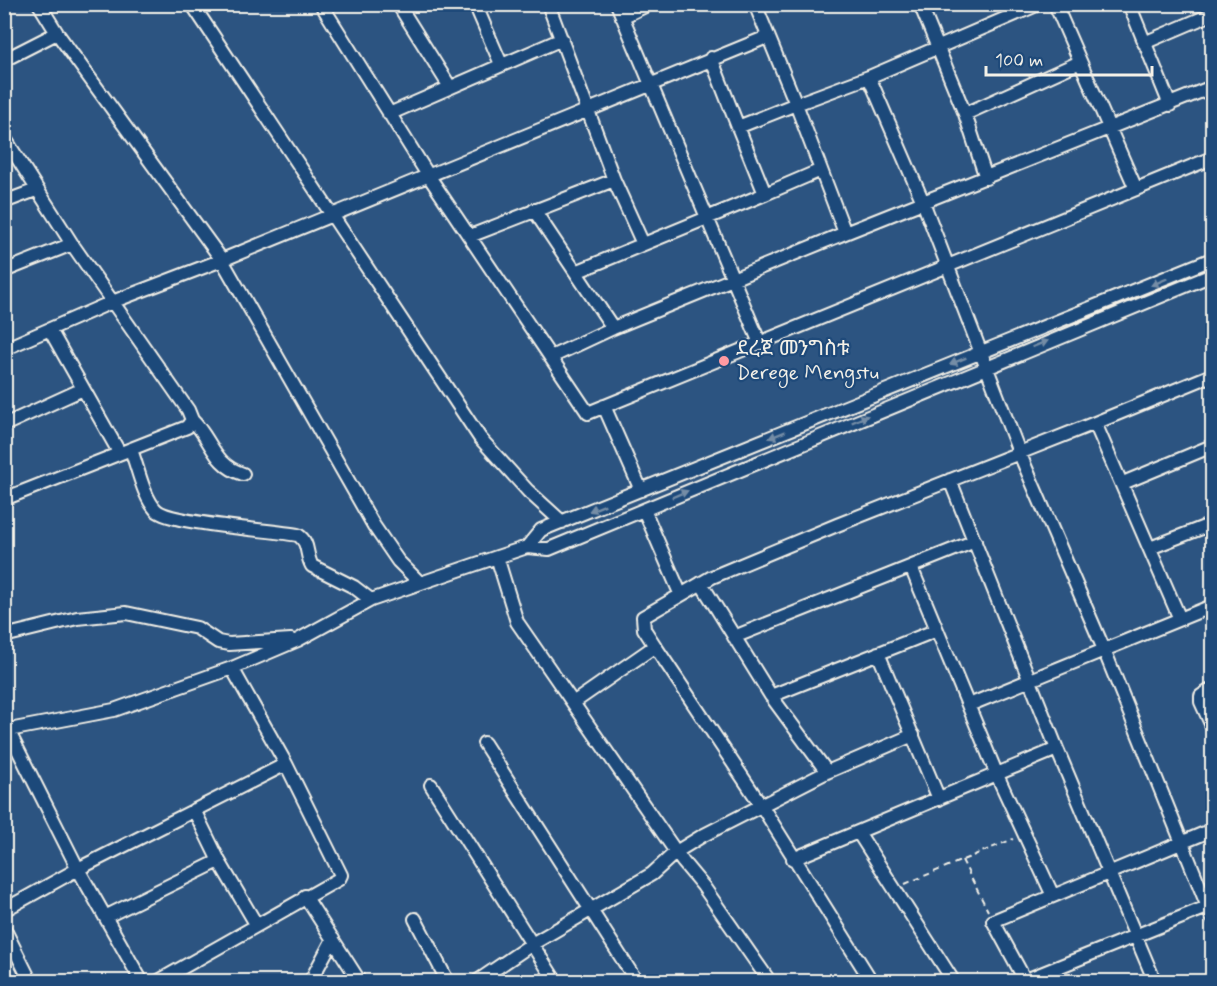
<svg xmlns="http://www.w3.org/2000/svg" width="1217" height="986" viewBox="0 0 1217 986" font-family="Mynerve,'Noto Sans Ethiopic',sans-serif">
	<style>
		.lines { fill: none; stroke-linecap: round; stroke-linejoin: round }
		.minor-casing { stroke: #f4f1e8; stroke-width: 16 }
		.path { stroke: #f4f1e8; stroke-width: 2; stroke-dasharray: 6 4.5; stroke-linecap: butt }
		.minor { stroke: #1f4a7a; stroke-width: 12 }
		.oneway { fill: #748da6 }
		.poi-dot { fill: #ff9aa2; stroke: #1f4a7a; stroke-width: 2 }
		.labels { text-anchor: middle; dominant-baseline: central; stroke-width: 4.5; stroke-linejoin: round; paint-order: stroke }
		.poi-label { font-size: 21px; fill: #f4f1e8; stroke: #1f4a7a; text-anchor: start }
	</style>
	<rect width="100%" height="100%" fill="#2c5481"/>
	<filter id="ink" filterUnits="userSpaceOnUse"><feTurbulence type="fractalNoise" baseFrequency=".0167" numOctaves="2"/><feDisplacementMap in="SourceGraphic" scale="12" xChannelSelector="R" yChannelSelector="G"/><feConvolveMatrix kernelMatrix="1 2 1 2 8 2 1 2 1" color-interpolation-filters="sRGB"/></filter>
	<g filter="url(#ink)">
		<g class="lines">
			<defs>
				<path id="minor" d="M39,4L57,33L222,260L374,526L398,561L420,583
					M192,4L480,438L528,491L562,522
					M321,4L428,175L588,413L1212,158
					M398,4L450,87
					M475,4L501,64
					M617,4L759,341
					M755,4L796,104L869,77L1039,4
					M920,4L965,114L986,178
					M1055,4L1136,189
					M1129,4L1170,105
					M622,17L649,4
					M1144,43L1212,14
					M711,58L738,127
					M4,60L57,33
					M869,77L923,202L1019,452L1105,652L1212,917
					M389,114L562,39
					M965,114L1080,62
					M4,137L72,244L188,410L192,420L187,427L4,499
					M614,180L643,244
					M765,194L821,170
					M4,202L36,190
					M534,210L613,328
					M470,236L614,180L548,4
					M4,271L72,244
					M576,272L765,194L738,127L796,104L845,233
					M50,330L119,452
					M4,349L112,302L222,260L767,37
					M551,357L613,328L845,233L1212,87
					M604,406L641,490
					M192,420C212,439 213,465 243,474
					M1095,423L1212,375
					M4,425L83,389
					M131,450C138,468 143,496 156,510C170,524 272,530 298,535C310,543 305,554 312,566L354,587L371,600L497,557
					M950,480L1057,749L1155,982
					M1123,483L1212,446
					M644,510L680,593
					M527,547L541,530L1212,259
					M1150,548L1212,524
					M911,567L997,775L1053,896
					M701,583L771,696L827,772
					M4,636L77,618L126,613L197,628L218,642L229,644L291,640
					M734,637L975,541
					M655,646L644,629L643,617L712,577L837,525L1095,423L1180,619
					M878,653L939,799
					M1212,689L1201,696V702L1212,726
					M771,696L937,630
					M573,703L655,646L761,805L872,982
					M969,705L1212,606
					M4,722L78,869L142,982
					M9,730L114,710L232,668L298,640L371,600
					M484,743L637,982
					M431,785L556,982
					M194,810L219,861L256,924
					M858,832L954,982
					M793,859L1057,749
					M305,896L360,982
					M4,910L78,869L286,764
					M105,917L219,861
					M415,919L448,982
					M4,928L31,982
					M1025,980L993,921L1212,830
					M157,982L339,879L341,875L286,764L232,668
					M310,982L333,939
					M476,982L532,944L652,874L676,852L702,836L827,772L913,735
					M770,982L703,886L683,862L517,622L497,557L527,547L549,549L1212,275
					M1021,982L1212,905"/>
			</defs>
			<use href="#minor" class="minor-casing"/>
			<path class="path" d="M962,860L988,911
				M905,884L1013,839"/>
			<use href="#minor" class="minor"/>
		</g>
		<defs><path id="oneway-solid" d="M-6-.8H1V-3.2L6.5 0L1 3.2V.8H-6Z" transform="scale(1.5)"/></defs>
		<g class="oneway">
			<use href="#oneway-solid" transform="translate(1159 282) rotate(157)"/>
			<use href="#oneway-solid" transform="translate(1040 344) rotate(-22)"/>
			<use href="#oneway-solid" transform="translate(958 361) rotate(158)"/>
			<use href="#oneway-solid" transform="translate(860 419) rotate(-23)"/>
			<use href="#oneway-solid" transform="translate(777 435) rotate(158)"/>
			<use href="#oneway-solid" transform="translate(680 494) rotate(-23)"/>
			<use href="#oneway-solid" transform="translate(597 508) rotate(158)"/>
		</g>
	</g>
	<circle class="poi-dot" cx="724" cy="361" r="6"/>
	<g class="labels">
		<g class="poi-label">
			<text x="736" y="349">ደረጀ መንግስቱ<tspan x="736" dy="24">Derege Mengstu</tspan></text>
		</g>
	</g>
	<rect width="1217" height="986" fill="none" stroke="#1f4a7a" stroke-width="24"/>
	<rect x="12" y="12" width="1193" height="962" fill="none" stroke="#f4f1e8" stroke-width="2" filter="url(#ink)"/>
	<path d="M986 66v9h166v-9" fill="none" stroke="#f4f1e8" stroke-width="3"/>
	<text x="995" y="66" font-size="18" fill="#f4f1e8" stroke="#1f4a7a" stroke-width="4.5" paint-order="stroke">100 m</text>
</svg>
